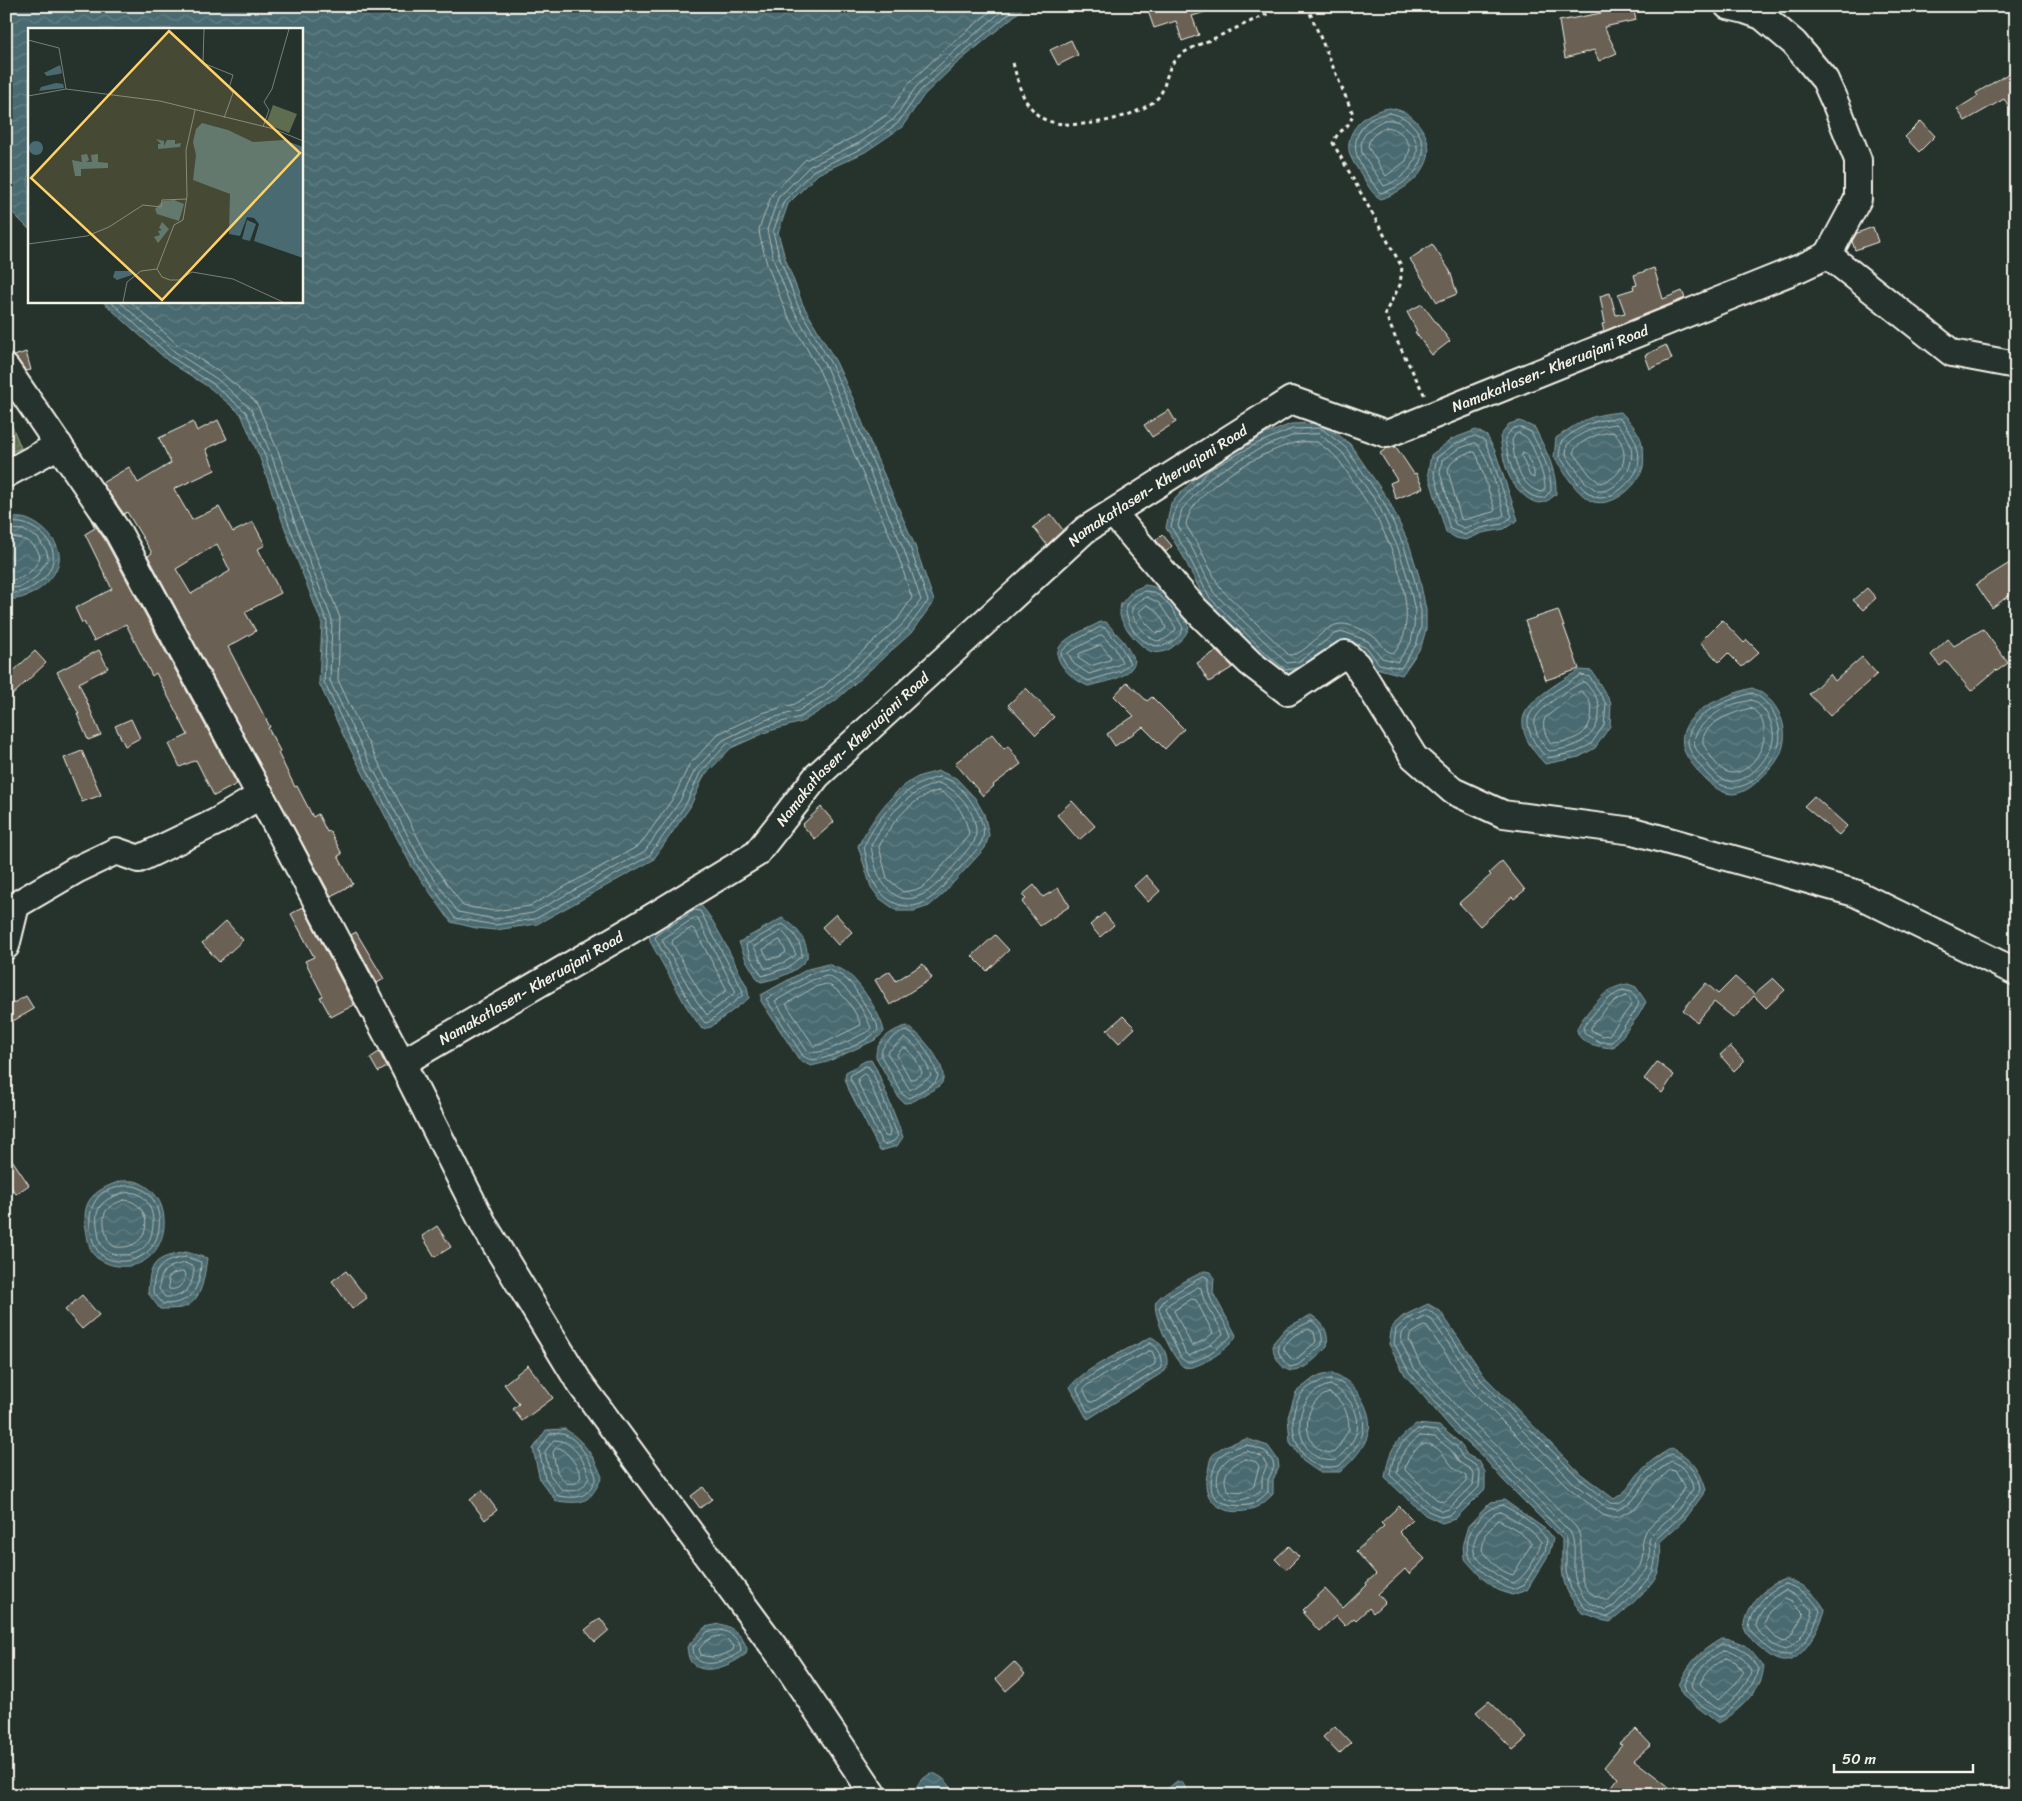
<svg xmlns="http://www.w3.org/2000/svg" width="2022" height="1801" viewBox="0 0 2022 1801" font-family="Sriracha,sans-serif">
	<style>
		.park { fill: url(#park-crowns); stroke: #a9af9c }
		.water { fill: url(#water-waves); stroke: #8da0a0 }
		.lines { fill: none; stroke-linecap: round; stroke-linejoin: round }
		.shore { stroke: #b0bbb8; stroke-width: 1 }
		.building { fill: #6a6153; stroke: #f4f1e8; fill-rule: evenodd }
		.minor-casing { stroke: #f4f1e8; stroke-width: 30 }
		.path { stroke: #f4f1e8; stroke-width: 3; stroke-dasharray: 4 4; stroke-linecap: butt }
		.minor { stroke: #26332d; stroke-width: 26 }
		.labels { text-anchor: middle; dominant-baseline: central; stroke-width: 4.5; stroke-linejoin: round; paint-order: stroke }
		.street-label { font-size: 15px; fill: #f4f1e8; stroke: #26332d }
		.inset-road { fill: none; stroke: #787f78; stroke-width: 1 }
		.view { fill: #ffd166; fill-opacity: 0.15; stroke: #ffd166; stroke-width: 2.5 }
		.inset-edge { fill: none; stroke: #f4f1e8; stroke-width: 2.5 }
	</style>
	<defs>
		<pattern id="park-crowns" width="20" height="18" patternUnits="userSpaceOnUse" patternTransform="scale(1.25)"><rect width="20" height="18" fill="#5e6d4f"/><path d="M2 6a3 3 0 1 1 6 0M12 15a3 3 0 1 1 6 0" fill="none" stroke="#768268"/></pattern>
		<pattern id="water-waves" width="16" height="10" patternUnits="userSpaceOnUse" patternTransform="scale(1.25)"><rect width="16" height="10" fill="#496a70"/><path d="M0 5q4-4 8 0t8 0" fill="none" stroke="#648084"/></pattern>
	</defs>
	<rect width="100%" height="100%" fill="#26332d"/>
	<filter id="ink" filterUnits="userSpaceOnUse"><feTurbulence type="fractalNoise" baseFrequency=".02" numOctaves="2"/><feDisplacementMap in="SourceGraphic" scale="10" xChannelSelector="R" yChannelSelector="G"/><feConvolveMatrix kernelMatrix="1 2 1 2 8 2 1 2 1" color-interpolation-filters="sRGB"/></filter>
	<g filter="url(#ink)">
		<path class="park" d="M6,412L21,448L6,454Z"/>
		<path class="water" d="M6,6H1026L955,65L924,95L902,127L865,152L818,174L788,204L778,233L785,258L803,305L836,362L854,401L872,447L915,546L934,601L911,633L835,701L802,722L769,731L731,748L704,776L690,807L653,860L537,924L495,930L476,928L451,922L412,867L346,741L319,683L322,624L284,526L260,458L241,414L210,388L168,361L102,301H301V29H29V229L6,206Z
			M1390,108C1406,111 1414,116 1423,131C1442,163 1410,189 1381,199C1373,195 1369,187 1364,179C1360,172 1353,163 1350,155C1343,131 1367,110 1390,108Z
			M1621,412C1629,421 1640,432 1642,444C1644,450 1644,461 1643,467C1639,485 1614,507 1594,502C1578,497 1563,470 1554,457L1556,438C1582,420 1590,415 1621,412Z
			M1520,421L1535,428C1545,449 1557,470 1556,494C1546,503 1539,507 1526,497C1506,481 1504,462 1500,437L1509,424Z
			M1323,423L1350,444L1389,501L1409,544L1419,576L1426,610V629L1421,647L1402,675L1376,668L1363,652L1341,643L1304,672L1285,676L1268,662L1205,600L1183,556L1166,528L1171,503L1206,467L1256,438L1291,424Z
			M1476,430L1487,436L1495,451L1518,520L1504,529L1482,533L1466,540L1456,538L1446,532L1428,473L1431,455L1452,439Z
			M6,518C12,518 20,517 26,519C42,524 62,543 59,561C55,583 27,602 6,599Z
			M1145,585C1168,587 1178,609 1189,627C1186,636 1182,639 1175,645C1170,650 1160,654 1153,652C1142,650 1122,626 1120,615C1120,612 1120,607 1121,604L1132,591Z
			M1100,622H1106L1124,642L1135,661C1130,679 1104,682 1088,686C1077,681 1068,675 1061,664C1046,641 1084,632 1100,622Z
			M1580,670L1592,671L1611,703L1610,726L1595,748L1579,757L1545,764C1534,752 1522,738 1523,720C1524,702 1565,678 1580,670Z
			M1752,688C1774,696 1789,722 1783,746C1780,759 1771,769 1762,777C1754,785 1745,793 1733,794C1722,794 1711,785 1704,778C1698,771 1687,759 1684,750C1673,713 1726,695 1752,688Z
			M939,771L956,778L975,798L984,814L989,835L985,848L942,895L929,906L914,911H897L879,898L871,887L858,846C872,820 892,789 920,776C926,774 933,773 939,771Z
			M699,904C713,914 737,969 747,987L749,998L711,1027L702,1029L686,1006L651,943L649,936L654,930L694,905Z
			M782,918C796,925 809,942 807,958C798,972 777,979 761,982L758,980L746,960L739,942Z
			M828,964C834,967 841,969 846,972C860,982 882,1016 884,1032L875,1040L827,1062L811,1066L800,1061L761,1001V995L808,969Z
			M1628,984L1636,987L1646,1002L1638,1016L1613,1048C1602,1047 1579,1045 1577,1030C1577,1023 1600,997 1606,993C1612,988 1621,985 1628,984Z
			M907,1026C920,1033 946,1063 943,1080C941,1088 931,1090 925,1094C917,1099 913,1103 904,1103L899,1098L876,1057C875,1041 893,1029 907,1026Z
			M871,1060L877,1070L903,1137L897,1146L880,1151L849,1090L845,1078L846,1072L865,1061Z
			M121,1181C127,1181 135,1180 140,1183C177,1199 170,1261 129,1266C116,1267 108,1265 97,1258C90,1252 88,1243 87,1234C80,1201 92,1191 121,1181Z
			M186,1252L207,1258C204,1276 203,1303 181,1308C174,1309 167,1309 160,1309L148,1293C150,1261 155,1258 186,1252Z
			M1204,1271L1211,1272L1214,1278L1213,1293L1236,1335C1234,1346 1195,1372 1184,1367C1174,1362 1151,1311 1156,1302C1162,1291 1192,1278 1204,1271Z
			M1428,1304L1440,1311L1485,1377L1581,1474L1614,1499C1631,1489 1630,1482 1642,1470C1650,1461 1661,1454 1672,1448C1691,1458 1700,1469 1706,1490L1686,1518L1660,1542C1661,1552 1661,1562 1658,1572C1654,1585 1621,1615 1610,1622C1599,1620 1593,1615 1582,1613C1559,1585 1562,1573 1562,1539L1503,1480L1483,1457L1451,1428L1405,1375L1389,1344L1392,1326L1403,1316Z
			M1311,1315C1324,1323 1329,1332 1327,1347C1314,1360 1293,1384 1279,1362C1274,1355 1273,1351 1273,1343L1286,1328Z
			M1151,1337C1163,1342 1171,1359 1165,1371L1088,1419L1086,1417L1070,1387C1085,1367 1129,1349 1151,1337Z
			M1330,1373C1336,1376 1343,1378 1348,1382C1361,1393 1374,1417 1368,1434C1364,1449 1351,1462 1340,1472H1319L1303,1461L1290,1442L1288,1417L1296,1392L1314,1378Z
			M1416,1424L1439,1426L1460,1443L1467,1455L1479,1461L1485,1472V1489L1455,1519L1442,1523L1425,1515L1385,1478C1389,1449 1394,1443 1416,1424Z
			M565,1429C584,1441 594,1456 602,1477C589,1504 584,1504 556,1501L540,1480L533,1449L546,1430Z
			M1247,1439L1268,1446L1278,1460L1279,1467L1273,1480V1494C1268,1499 1261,1506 1254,1508C1229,1519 1200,1504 1207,1475C1209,1470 1209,1460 1212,1456C1219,1446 1236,1442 1247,1439Z
			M1504,1500L1545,1529L1553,1539L1549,1554L1527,1590L1512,1595L1498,1590L1482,1578L1464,1558L1463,1543L1468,1526L1491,1502Z
			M1785,1579C1801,1582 1818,1596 1825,1610C1821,1625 1804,1660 1786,1661C1777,1662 1768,1655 1762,1649C1754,1643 1749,1637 1744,1628C1748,1605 1762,1587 1785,1579Z
			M720,1624C733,1627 743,1636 747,1649L746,1654C733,1664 704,1678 691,1662C688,1658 688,1652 687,1647L705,1627Z
			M1721,1639C1746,1640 1749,1649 1764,1667C1763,1672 1762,1678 1760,1682C1754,1696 1731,1718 1718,1723L1683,1696L1679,1685C1690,1661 1699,1652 1721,1639Z
			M931,1773C941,1774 952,1786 955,1795H919L916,1788L920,1781Z
			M1177,1781L1182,1782L1190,1795H1160Z"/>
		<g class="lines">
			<path class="shore" d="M1390,113C1403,116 1411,121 1418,132C1435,160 1408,186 1381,193L1378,191C1364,169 1343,149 1365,124C1371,118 1381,114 1390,113Z
				M1384,120C1393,119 1399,121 1406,127C1431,150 1410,177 1384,186L1362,153C1358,136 1370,127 1384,120Z
				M1386,127C1399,128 1407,137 1410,149L1406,161L1386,176L1368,147C1369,136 1377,132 1386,127Z
				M110,301L171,357L213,384L246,412L265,456L289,525L327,622L324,682L351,739L416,864L455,918L495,925L535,919L649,856L686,804L700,773L727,744L767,726L800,717L832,697L907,629L928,601L910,547L867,449L849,403L831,364L798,306L780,259L773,232L784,201L814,170L863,148L898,123L920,91L952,62L1018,6
				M119,301L175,352L217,379L251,409L271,454L295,523L332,620L330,681L356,736L421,861L458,912L494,919L533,913L645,851L680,801L695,770L723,740L765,720L798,711L828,692L902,625L921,600L904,550L861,452L843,405L826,367L793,309L774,261L767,230L778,198L810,166L859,143L894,119L916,87L948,57L1008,6
				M130,301L179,346L221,373L254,400L258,406L278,451L302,520L340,618L338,680L363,733L428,857L463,906L494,911L530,906L640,845L674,797L689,765L718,734L762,713L795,704L824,686L897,620L912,598L897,552L854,454L836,408L819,370L786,312L767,264L760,237L759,229L772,194L805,160L856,136L888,114L910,82L943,51L997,6
				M1619,418C1631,430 1642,448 1638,466C1635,480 1610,503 1595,497C1579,490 1569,469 1559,456L1561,442C1578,426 1597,419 1619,418Z
				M1616,424C1636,440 1637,465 1619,482C1613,488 1606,492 1597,491L1584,481L1566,455L1567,445C1580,432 1597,426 1616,424Z
				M1519,427L1531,432C1540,450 1552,470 1551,491L1544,498C1517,500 1507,458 1505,438L1512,429Z
				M1613,432C1632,449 1626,478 1600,483L1590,475L1574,453V450C1584,439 1598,433 1613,432Z
				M1519,433C1520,434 1525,436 1526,437C1533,443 1546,480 1545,489L1541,492C1519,487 1514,459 1512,440L1515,435Z
				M1319,434L1342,452L1379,506L1398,548L1408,579L1415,611L1414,627L1411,642L1398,662L1382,658L1368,641L1344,632L1334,634L1300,661L1287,663L1214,593L1193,550L1178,526L1182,509L1213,475L1261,448L1294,435Z
				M1475,436L1484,440L1490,453L1512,517L1502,524L1481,528L1465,535L1450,529L1434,473L1437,457L1455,444Z
				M1317,442C1323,447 1330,451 1335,456C1342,463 1347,473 1353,481C1359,491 1366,500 1372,510C1392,543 1424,620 1394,653C1383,652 1383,643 1374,637C1367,631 1351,624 1342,624C1321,624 1309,655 1289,655L1220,588L1199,547L1186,525C1190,490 1262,452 1294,443C1301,441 1310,442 1317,442Z
				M1475,443C1486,447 1501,501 1504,515C1499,519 1472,525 1464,528L1455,524L1440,473L1442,460L1458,449Z
				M1472,452H1475L1478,458L1495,510L1493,512L1463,520L1461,519L1448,471C1449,460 1462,455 1472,452Z
				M1523,453L1526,454L1534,471V478L1530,476L1522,457Z
				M6,523C12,523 20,522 25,524C76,544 51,593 6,594
				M6,529L23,530L38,538L47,552L48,559L36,577L21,587L6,588
				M6,537C21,537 36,541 40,557C34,572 23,580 6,581
				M1146,591C1164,592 1175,613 1183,628C1182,634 1179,636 1174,640C1152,659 1123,628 1126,605L1135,595Z
				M1147,597L1159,603L1176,628L1175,631C1170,635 1166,640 1158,641C1150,641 1129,618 1132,609C1134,603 1141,599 1147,597Z
				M1147,605C1156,608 1163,619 1166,628L1162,632L1156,633L1145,622L1139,612Z
				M1101,627L1105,628L1120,645L1130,663L1121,671L1088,681C1076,675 1062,666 1061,652L1072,642Z
				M1102,635L1115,648L1122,662L1118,665L1089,674L1074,664L1068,653Z
				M1101,645L1111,657L1110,660L1090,666L1078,658L1079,654Z
				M1299,668L1286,670L1271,658L1209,597L1187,553L1171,527L1176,506L1209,470L1258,443L1292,429L1321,428L1346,448L1384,503L1404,546L1414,578L1421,611V628L1416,645L1401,668L1379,664L1367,648L1352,642
				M1581,675L1590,677L1606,704L1604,725L1591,744L1577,752L1547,758C1538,749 1527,734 1528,720C1530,704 1568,683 1581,675Z
				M1583,682L1586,683C1591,690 1599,699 1599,707C1602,737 1574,749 1549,751C1542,745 1533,731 1535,720C1538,708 1572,687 1583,682Z
				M1581,691C1595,701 1595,722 1582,734C1574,740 1561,743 1551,743C1546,737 1541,726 1545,718L1571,697Z
				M1752,693C1771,700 1785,727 1778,747C1768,775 1736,804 1709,776C1701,767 1687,752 1688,740C1690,712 1730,699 1752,693Z
				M1751,700C1766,704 1777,729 1772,744C1766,764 1740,792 1719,777C1713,772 1708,765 1704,759C1701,755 1697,751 1695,747C1689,730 1716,712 1729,706C1736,703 1744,702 1751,700Z
				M1751,708C1784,729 1749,784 1725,771C1716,767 1709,753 1703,744C1700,723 1735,712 1751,708Z
				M939,777C944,778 949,779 953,782C966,791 987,820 983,837C980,850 966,860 958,870C948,880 940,892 928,900C909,913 887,904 876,886C869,876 866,858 864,846C879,815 904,785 939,777Z
				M938,783C960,788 983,821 974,842C957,861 922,915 894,894C878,883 874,864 871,846C884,819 908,791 938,783Z
				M938,791C955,795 967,819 969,835L929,882L920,889L903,892L887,878L879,847C890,824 912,797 938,791Z
				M695,910L700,911L706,922L742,989L743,995L709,1022L705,1023L690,1003L655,938L658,934Z
				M694,918H697L701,925L736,992L707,1015L696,1000L662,940Z
				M782,924C793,929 802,944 802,956L787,968L762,976L751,958L746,945Z
				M692,928L695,930L727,990L709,1004L702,996L672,943L673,940Z
				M782,931L789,939L796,955L785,962L765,969L754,947Z
				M780,940L786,952L781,956L768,959L763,950Z
				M828,970L843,976L853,986L877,1024L878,1030C869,1041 829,1059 814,1060C810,1060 807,1058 803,1056L766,999L810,974Z
				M828,976C848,985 863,1008 871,1028L869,1031C855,1037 821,1058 807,1051L775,1001L812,980Z
				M827,984C843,991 855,1010 861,1025L822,1044L814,1046L786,1004L815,987Z
				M1623,990L1632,992L1639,1003L1634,1013L1612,1042H1600L1585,1034L1583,1027C1595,1012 1605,998 1623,990Z
				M1625,996L1629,997L1632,1004L1609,1035L1602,1036L1591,1030V1027C1601,1014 1610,1002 1625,996Z
				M907,1031C923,1040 932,1059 938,1076L935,1083L909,1098L903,1095L881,1056C880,1044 897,1033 907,1031Z
				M905,1038C918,1044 927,1063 931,1076L910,1090L887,1053Z
				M903,1048H906L915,1058L922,1072L921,1075L913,1079H910L897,1055Z
				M866,1066L869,1067L873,1073L898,1136L894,1141L884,1145L882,1143L850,1078L851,1075Z
				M864,1074L867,1076L890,1131L889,1137L885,1136L859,1085L858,1079Z
				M122,1186C127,1186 133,1185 137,1187C170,1197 169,1265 117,1261C108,1260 100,1256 96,1248C87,1231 86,1204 104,1192C109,1189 116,1188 122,1186Z
				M123,1193C126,1193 131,1192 135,1193C159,1199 162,1252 126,1255C119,1255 113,1255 107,1251C100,1246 99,1240 98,1231C93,1208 101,1200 123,1193Z
				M124,1200C153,1201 156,1251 115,1247C108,1242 107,1238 105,1230C101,1211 107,1206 124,1200Z
				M186,1257L201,1262C200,1289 192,1304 163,1304L153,1292C154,1266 161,1261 186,1257Z
				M185,1263L194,1267C193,1286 187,1298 165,1297L159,1289C161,1269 166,1267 185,1263Z
				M183,1272L186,1274C184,1284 178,1291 169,1289L168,1278L173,1274Z
				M1204,1276L1208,1278C1206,1305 1223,1314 1231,1336C1224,1344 1199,1363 1188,1362C1185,1362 1184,1360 1181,1358L1161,1315L1159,1308L1165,1299Z
				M1198,1287L1201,1288C1203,1307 1217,1318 1223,1334L1210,1345L1189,1356L1186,1354L1166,1308L1169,1304Z
				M1192,1299L1196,1300L1213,1333L1206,1339L1192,1346L1174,1311Z
				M1427,1310L1436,1315L1481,1380L1578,1477L1610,1503C1627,1507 1636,1483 1645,1474C1652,1466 1662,1459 1671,1454C1686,1458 1699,1475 1700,1490L1683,1514L1656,1539C1654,1548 1657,1558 1653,1570C1650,1580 1618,1612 1608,1617L1585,1608L1571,1589L1566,1572V1536L1506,1476L1486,1453L1454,1424L1409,1372L1394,1343L1396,1329L1406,1320Z
				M1426,1317L1432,1320L1477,1384L1573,1482L1607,1508L1618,1510L1633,1500L1649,1478L1671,1461C1682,1464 1692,1478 1693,1489L1678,1510L1651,1535L1649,1541L1650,1555L1647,1570L1614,1606L1605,1610C1600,1606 1593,1605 1588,1602C1585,1600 1582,1595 1581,1592C1567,1571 1580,1549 1570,1532L1511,1472L1491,1449L1459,1420L1414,1368L1401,1342L1402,1333L1410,1325Z
				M1312,1321C1321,1327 1323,1335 1322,1345L1298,1365L1290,1367C1283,1361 1277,1354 1278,1344L1289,1332Z
				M1424,1326L1427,1327L1471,1390L1568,1487L1603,1515L1610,1517H1618L1637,1507L1655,1483L1670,1470L1675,1471L1685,1488L1672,1505L1645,1531L1642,1539L1643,1554L1640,1566L1609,1601C1605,1601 1604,1599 1599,1597C1567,1586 1590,1548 1576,1527L1516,1466L1496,1444L1464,1415L1420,1364L1409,1340L1410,1335Z
				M1309,1329L1314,1332L1316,1342L1295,1360H1292L1284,1350V1346L1292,1337Z
				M1151,1343C1158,1347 1165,1359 1161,1368L1091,1411H1087L1077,1389C1081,1377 1137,1350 1151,1343Z
				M1149,1351H1152L1155,1358V1364L1093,1402H1090C1088,1399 1083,1391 1084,1388C1088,1382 1139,1356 1149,1351Z
				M1330,1379C1334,1381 1341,1382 1344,1385C1357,1396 1366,1415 1363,1431C1362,1442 1347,1459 1339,1466C1333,1467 1324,1468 1319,1466C1293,1456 1286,1419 1300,1396C1306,1386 1320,1381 1330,1379Z
				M1330,1385C1346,1392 1361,1411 1357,1430C1355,1441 1344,1453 1336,1460C1294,1467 1284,1395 1330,1385Z
				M1329,1393C1343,1399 1349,1414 1349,1429L1338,1448L1333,1453C1300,1454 1299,1401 1329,1393Z
				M1418,1429L1437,1431L1456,1446L1463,1458L1475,1465L1480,1473L1479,1487L1452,1514L1442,1517L1428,1511L1390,1475C1392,1455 1401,1441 1418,1429Z
				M550,1434C554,1434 559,1433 562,1434C577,1436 593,1464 596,1478C587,1498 580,1499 558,1496L545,1478L539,1450Z
				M1420,1436L1435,1437L1451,1450L1459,1462L1471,1470L1474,1475L1473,1485L1449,1509L1442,1511L1431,1505L1397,1473C1398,1456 1407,1446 1420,1436Z
				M554,1440C572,1439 586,1462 589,1477C583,1491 576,1492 562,1490L550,1475L545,1452Z
				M1422,1444C1439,1443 1443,1456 1453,1467C1456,1471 1462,1473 1466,1476V1482L1444,1502L1436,1499L1405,1470C1406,1459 1413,1451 1422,1444Z
				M1247,1445L1265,1451L1273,1462L1274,1467L1268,1480V1492C1264,1496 1258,1501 1252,1504C1247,1506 1239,1506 1233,1505C1212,1502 1208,1491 1213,1472C1218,1453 1228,1448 1247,1445Z
				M556,1448H560C569,1454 578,1466 581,1476C578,1484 574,1484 566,1483L557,1472L553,1453Z
				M1247,1451L1261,1456L1267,1465L1262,1477V1489C1218,1526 1195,1461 1247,1451Z
				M1246,1459L1256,1462L1259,1466L1254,1485C1245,1492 1239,1493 1228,1490C1219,1475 1232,1463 1246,1459Z
				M1502,1505C1518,1513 1538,1525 1547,1540L1545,1552L1524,1585L1513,1590C1501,1586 1472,1567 1468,1554C1463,1534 1482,1507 1502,1505Z
				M1500,1512C1513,1518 1533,1529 1541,1542C1538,1555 1525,1579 1513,1583C1502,1580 1477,1563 1474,1551C1472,1541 1478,1531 1485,1523C1489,1518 1494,1513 1500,1512Z
				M1499,1520L1517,1530L1532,1543L1513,1575C1500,1572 1490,1560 1482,1550L1485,1535Z
				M1785,1584C1797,1586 1815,1600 1820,1611C1816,1624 1800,1656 1785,1656C1777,1656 1770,1650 1764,1645C1758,1639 1753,1635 1749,1627C1753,1608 1766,1591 1785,1584Z
				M1785,1590L1796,1596L1813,1611C1810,1624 1798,1645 1785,1650C1774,1647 1760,1636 1756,1626C1759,1610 1771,1597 1785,1590Z
				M1785,1599L1792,1602L1804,1614L1790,1637L1784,1642L1776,1638L1764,1625L1769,1612Z
				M720,1630C730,1631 741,1640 741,1651C728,1662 693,1674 693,1647L707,1632Z
				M720,1636L725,1637L734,1646L733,1650C723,1656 712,1659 701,1655L699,1649C705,1641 710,1637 720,1636Z
				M1722,1644C1741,1644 1748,1653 1758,1669C1754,1689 1738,1701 1724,1715L1719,1717L1687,1694L1684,1686C1693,1665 1703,1655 1722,1644Z
				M1724,1650C1738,1651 1745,1659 1751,1671C1748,1685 1732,1702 1719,1710L1693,1690L1691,1686C1698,1669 1708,1659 1724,1650Z
				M1726,1658L1736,1662L1743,1673L1736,1683L1718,1700L1700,1684C1705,1672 1714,1664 1726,1658Z"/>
		</g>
		<path class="building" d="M1164,6H1211L1212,10L1192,16L1199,35L1182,41L1176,21L1154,28L1148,11Z
			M1633,7L1636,20L1604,27L1617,53L1599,61L1594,50L1565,58L1559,21Z
			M1071,40L1078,55L1058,65L1050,50Z
			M2011,72L2016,80V115L2004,99L1965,121L1957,109L1978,96L1976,93Z
			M1921,121L1935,136L1919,152L1905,137Z
			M1873,227L1878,242L1855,250L1852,241L1857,233Z
			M1432,244L1450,271L1457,294L1437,302L1410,259Z
			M1654,268L1663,299L1682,291L1685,298L1604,331L1602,324L1605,323L1600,296L1610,293L1616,315L1625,313L1618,294L1634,289L1633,286L1637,285L1634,275Z
			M1422,304L1450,341L1432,355L1415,332L1417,331L1407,312Z
			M1666,345L1672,359L1650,369L1645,355Z
			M26,352L31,370L26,371L14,356Z
			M1169,410L1176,422L1152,437L1144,425Z
			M218,420L227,439L206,449L215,470L174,489L192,520L219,507L233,532L253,522L265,545L258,549L281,593L245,612L256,631L228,647L270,727L268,728L280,751L278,753L295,787L297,786L313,817L318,814L327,832L330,831L342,854L338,856L353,884L331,896L148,556L152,553L127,512L124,514L102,483L129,467L138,483L171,463L159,438L193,422L197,431ZM217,544L230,571L191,594L176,569Z
			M1396,447L1414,474L1416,473L1423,488L1396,499L1390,483L1397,480L1380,453L1387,448Z
			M1051,514L1063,530L1047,545L1033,527Z
			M90,518L105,540L237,784L214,796L196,760L180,767L169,744L188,735L156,673L152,676L126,624L94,641L84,622L82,623L75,608L112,589L85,534L95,528Z
			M1162,534L1172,546L1166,552L1156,540Z
			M2016,559V590L1992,608L1976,584Z
			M1867,588L1876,598L1863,610L1853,600Z
			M1558,610L1579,669L1546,680L1525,621Z
			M1722,620L1744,643L1747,640L1759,652L1742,667L1728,653L1719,662L1700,642Z
			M1983,629L2008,663L1997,671L1996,670L1971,691L1946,661L1940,666L1931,655L1948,639L1954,646Z
			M99,650L108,668L79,683L101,735L88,740L77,714H79L57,672Z
			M35,651L46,663L6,701V678Z
			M1216,651L1233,667L1209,682L1197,663Z
			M1862,657L1877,674L1830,716L1809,694L1830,674L1835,681Z
			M1127,682L1147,701L1152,697L1184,729L1165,749L1143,727L1115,746L1107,734L1134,716L1114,696Z
			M1026,688L1054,717L1036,735L1008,705Z
			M131,719L140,738L125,746L115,726Z
			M992,734L1004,749L1008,746L1021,764L993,785L994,786L983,796L955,763Z
			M82,751L101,795L82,802L64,758Z
			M1814,796L1847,826L1839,835L1804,806Z
			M1072,801L1095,826L1079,840L1057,815Z
			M821,807L834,822L815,839L802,825Z
			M1502,861L1525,890L1514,899L1512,897L1480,926L1459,903L1491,875L1489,873Z
			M1146,875L1160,891L1148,902L1134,886Z
			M1034,885L1043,897L1058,888L1070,906L1040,926L1022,902L1026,899L1022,895Z
			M303,907L354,1005L331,1017L320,997L323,996L305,961L314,957L291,914Z
			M1104,913L1114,925L1100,937L1090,925Z
			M836,914L852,932L838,945L822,927Z
			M226,921L243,940L219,962L202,943Z
			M356,932L384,979L377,983L351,935Z
			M995,935L1009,950L987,971L972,956Z
			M923,964L932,978L890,1005L875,980L890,971L896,981Z
			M1735,977L1754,994L1773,978L1785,990L1766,1008L1754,996L1734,1018L1714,1002L1697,1022L1683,1010L1706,983L1718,994Z
			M26,996L34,1009L6,1025V1007Z
			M1123,1016L1135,1028L1119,1043L1107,1030Z
			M1730,1046L1744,1061L1734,1071L1720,1055Z
			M379,1052L387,1067L378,1072L370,1058Z
			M1657,1062L1674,1075L1662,1093L1644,1079Z
			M6,1151L29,1185L16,1194L6,1180Z
			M437,1226L451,1247L435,1257L422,1236Z
			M346,1271L367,1298L352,1309L332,1281Z
			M82,1295L99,1315L82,1329L65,1310Z
			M528,1365L553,1398L522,1421L513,1409L519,1404L504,1384Z
			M703,1487L712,1499L700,1508L691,1496Z
			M482,1490L497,1510L485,1520L470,1500Z
			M1399,1506L1412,1519L1399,1532L1425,1559L1409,1574L1405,1569L1378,1594L1385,1602L1373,1613L1369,1608L1356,1620L1354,1618L1345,1626L1336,1616L1319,1631L1303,1613L1305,1612L1303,1610L1325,1589L1343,1608L1367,1585L1366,1583L1376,1574L1356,1551L1384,1526L1381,1523Z
			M1289,1546L1299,1557L1286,1570L1275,1559Z
			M600,1618L609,1630L595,1642L585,1630Z
			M1014,1662L1025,1674L1006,1691L996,1679Z
			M1489,1701L1527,1738L1513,1750L1476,1712Z
			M1335,1726L1351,1743L1339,1754L1323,1737Z
			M1636,1729L1651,1745L1634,1760L1668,1786L1661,1795H1606L1618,1778L1604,1767L1622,1745L1619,1744Z"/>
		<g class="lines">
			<defs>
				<g id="minor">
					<path d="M1728,6L1745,10L1762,16L1794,43L1825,80L1837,107L1858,160V199L1828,255"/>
					<path d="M6,368L118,532L279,830L402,1063L485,1227L579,1382L780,1655L874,1795"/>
					<path d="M6,474L59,445"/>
					<path d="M1113,513L1195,609L1250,663L1288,692L1345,654L1356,664L1414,757L1453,791L1503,814L1633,831L1855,893L2016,972"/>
					<path d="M6,946L16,905L76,870L116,851L139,859L216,822L261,795"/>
					<path id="s1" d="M402,1063L631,930L756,854L817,776L1085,530L1291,400L1387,434L1800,268L1828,255L1952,353L2016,365"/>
				</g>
			</defs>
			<use href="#minor" class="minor-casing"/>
			<path class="path" d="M1307,6L1353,114C1348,132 1339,127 1333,143L1402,267L1400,285L1385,313L1395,337L1425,396
				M1013,63C1019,85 1021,100 1039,116C1062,135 1143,119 1160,95C1167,84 1166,67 1178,57C1187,49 1203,43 1215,38C1238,27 1261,17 1284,6"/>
			<use href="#minor" class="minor"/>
		</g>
	</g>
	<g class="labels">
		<g class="street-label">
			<text stroke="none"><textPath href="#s1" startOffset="1395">Namakatlasen- Kheruajani Road</textPath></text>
			<text stroke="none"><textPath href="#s1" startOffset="959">Namakatlasen- Kheruajani Road</textPath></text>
			<text stroke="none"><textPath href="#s1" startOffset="554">Namakatlasen- Kheruajani Road</textPath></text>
			<text stroke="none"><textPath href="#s1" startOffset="149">Namakatlasen- Kheruajani Road</textPath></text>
		</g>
	</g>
	<g transform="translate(28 28)">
		<rect width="275" height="275" fill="#26332d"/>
		<path d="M245,77L269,86L261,105L238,96Z" fill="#5e6d4f"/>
		<path d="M32,37L34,45L31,46L19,48L16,45ZM28,55L35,56L36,60L11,63L13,59ZM174,95L200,102L225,114L256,112L275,119V230L226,213L231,196L226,190L219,189L212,208L201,206L202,166L165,152L168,127L165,114L168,101ZM128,111L136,113V118L139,112H147V116L153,115L152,119L130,121V116H133ZM1 120a7 7 0 1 1 14 0a7 7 0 1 1-14 0ZM59,126L61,132L58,134H64L63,127L70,126V134L80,135V140L53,141V148H47L44,132L54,134L53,127ZM146,172L156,176L151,193L129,186L127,181L135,173ZM219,192L228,196L222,213L214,211ZM134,194L141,201L130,215L126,209L132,207L130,203L134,202L131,200ZM87,243H103L104,247L89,252L85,249Z" fill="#496a70"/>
		<path class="inset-road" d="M176,1L175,35L205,47L201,60L205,65L196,90M0,12L31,20L38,61M0,68L38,61L132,73L246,101L275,113M235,99L241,82L236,74L244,61L261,1M0,216L59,208L81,199L115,177L133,179L134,172L159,171M129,241L134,249L142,252H151L164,244L205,251L255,274M95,274L99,254L113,243L129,241L146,197L155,192L159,168L158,122L167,82"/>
		<path class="view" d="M141,3L272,125L134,272L3,150Z"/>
		<rect width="275" height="275" class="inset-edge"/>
	</g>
	<rect width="2022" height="1801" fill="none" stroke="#26332d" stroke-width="25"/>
	<rect x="12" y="12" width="1997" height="1776" fill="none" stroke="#f4f1e8" stroke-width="2" filter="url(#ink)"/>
	<path d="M1834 1764v8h139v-8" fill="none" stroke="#f4f1e8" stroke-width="2.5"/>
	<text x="1842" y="1764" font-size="15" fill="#f4f1e8" stroke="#26332d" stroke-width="4" paint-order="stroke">50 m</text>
</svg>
